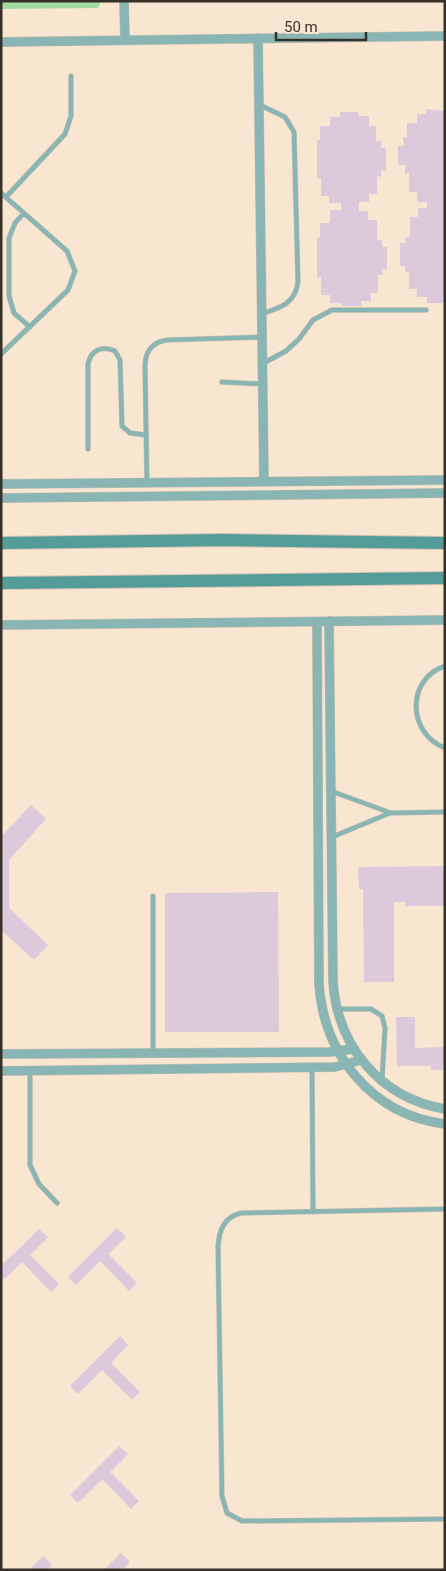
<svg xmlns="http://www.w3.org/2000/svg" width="446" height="1571" viewBox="0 0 446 1571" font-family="Roboto,sans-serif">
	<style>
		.green { fill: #a1dda1 }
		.building { fill: #dcc9dc }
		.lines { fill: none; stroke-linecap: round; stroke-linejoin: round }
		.lane-casing { stroke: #d2c2b0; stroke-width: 5.5 }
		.street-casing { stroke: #d2c2b0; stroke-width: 10 }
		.secondary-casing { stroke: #d2c2b0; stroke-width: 14 }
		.lane { stroke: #89b6b4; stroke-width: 4.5 }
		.street { stroke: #89b6b4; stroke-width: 9 }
		.secondary { stroke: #549c9a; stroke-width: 12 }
	</style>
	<rect width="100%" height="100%" fill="#f8e6d1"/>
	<path class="green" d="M1,1H101L98,8L1,9Z"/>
	<path class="building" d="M426,109L445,111V303H427V297H417V289H409V272H405V266H400V243H405V237H410V217H418V208H427V202H417V192H409V173L405,174V165H398V146H404L403,137H407V123H417V114H426Z
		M340,112H358L359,116H369V126H376V141H381V148H386V171H381V177L377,176V194H369V202H359V211H368V220H377V240H382V247H387V269H382L383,275H378V293H371V301H361V306H342V303H330V295H321V277H317V237H320V223H330V210H341V203H329V196H321V178H317V140H320V126H330V117H340Z
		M31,805L46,819L9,860V908L48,945L34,960L1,930V837Z
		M445,866V906H405V902H394V982H364L363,889H359L358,867Z
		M278,892L279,1032H165V893Z
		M396,1017H415V1048L445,1047V1070H431V1066H397Z
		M117,1228L126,1237L108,1254L137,1283L129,1291L100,1261L76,1285L68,1277Z
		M39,1229L48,1237L30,1255L59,1284L51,1292L22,1262L1,1282V1266Z
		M120,1336L128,1345L111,1363L140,1392L132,1400L102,1370L78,1394L70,1386Z
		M119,1446L128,1454L110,1472L139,1501L131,1509L102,1479L78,1503L70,1495Z
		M121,1553L130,1562L122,1570H104Z
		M43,1556L52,1565L47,1570H29Z"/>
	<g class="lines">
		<defs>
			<path id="lane" d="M260,105L285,117L294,132L298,282C295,304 280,308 261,314
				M1,193L67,251L75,271L68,290L1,354
				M6,197L65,134L71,116V76
				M24,213L15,223L9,238V296L14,313L30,327
				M262,364L286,351L299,339L313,320L332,310H426
				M222,382L262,384
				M88,449V364C91,350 102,345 115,351L120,360L122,426L130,433L146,435
				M147,483L145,366C145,351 153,342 167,340L262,337
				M445,666C406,679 407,733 445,748
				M331,791L391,813L445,812
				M332,837L390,813
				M153,896V1053
				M337,1009H371L382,1016L385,1028L382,1080
				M312,1068L313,1212
				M30,1071V1165L39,1184L57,1203
				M445,1209L241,1213C224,1217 219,1230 218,1247L222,1496L227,1513L242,1521L445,1519"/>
			<path id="street" d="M124,1L125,40
				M258,38L264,482
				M1,42L445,36
				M1,484L445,480
				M1,498L445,493
				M329,621L333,981C337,1046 380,1098 445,1109
				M317,622L319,984C324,1055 372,1115 445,1124
				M1,625L445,620
				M1,1054L329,1052L353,1049
				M1,1071L335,1067L361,1060"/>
			<path id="secondary" d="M1,543L222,540L445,543
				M1,583L445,578"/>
		</defs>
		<use href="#lane" class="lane-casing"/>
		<use href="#street" class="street-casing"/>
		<use href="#secondary" class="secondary-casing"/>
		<use href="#lane" class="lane"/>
		<use href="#street" class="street"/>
		<use href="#secondary" class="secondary"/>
	</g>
	<rect width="446" height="1571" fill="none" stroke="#38312a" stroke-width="5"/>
	<path d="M276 32v8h90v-8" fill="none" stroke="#38312a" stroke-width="2.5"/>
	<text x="284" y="32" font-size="15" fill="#38312a" stroke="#f8e6d1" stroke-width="4" paint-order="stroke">50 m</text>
</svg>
